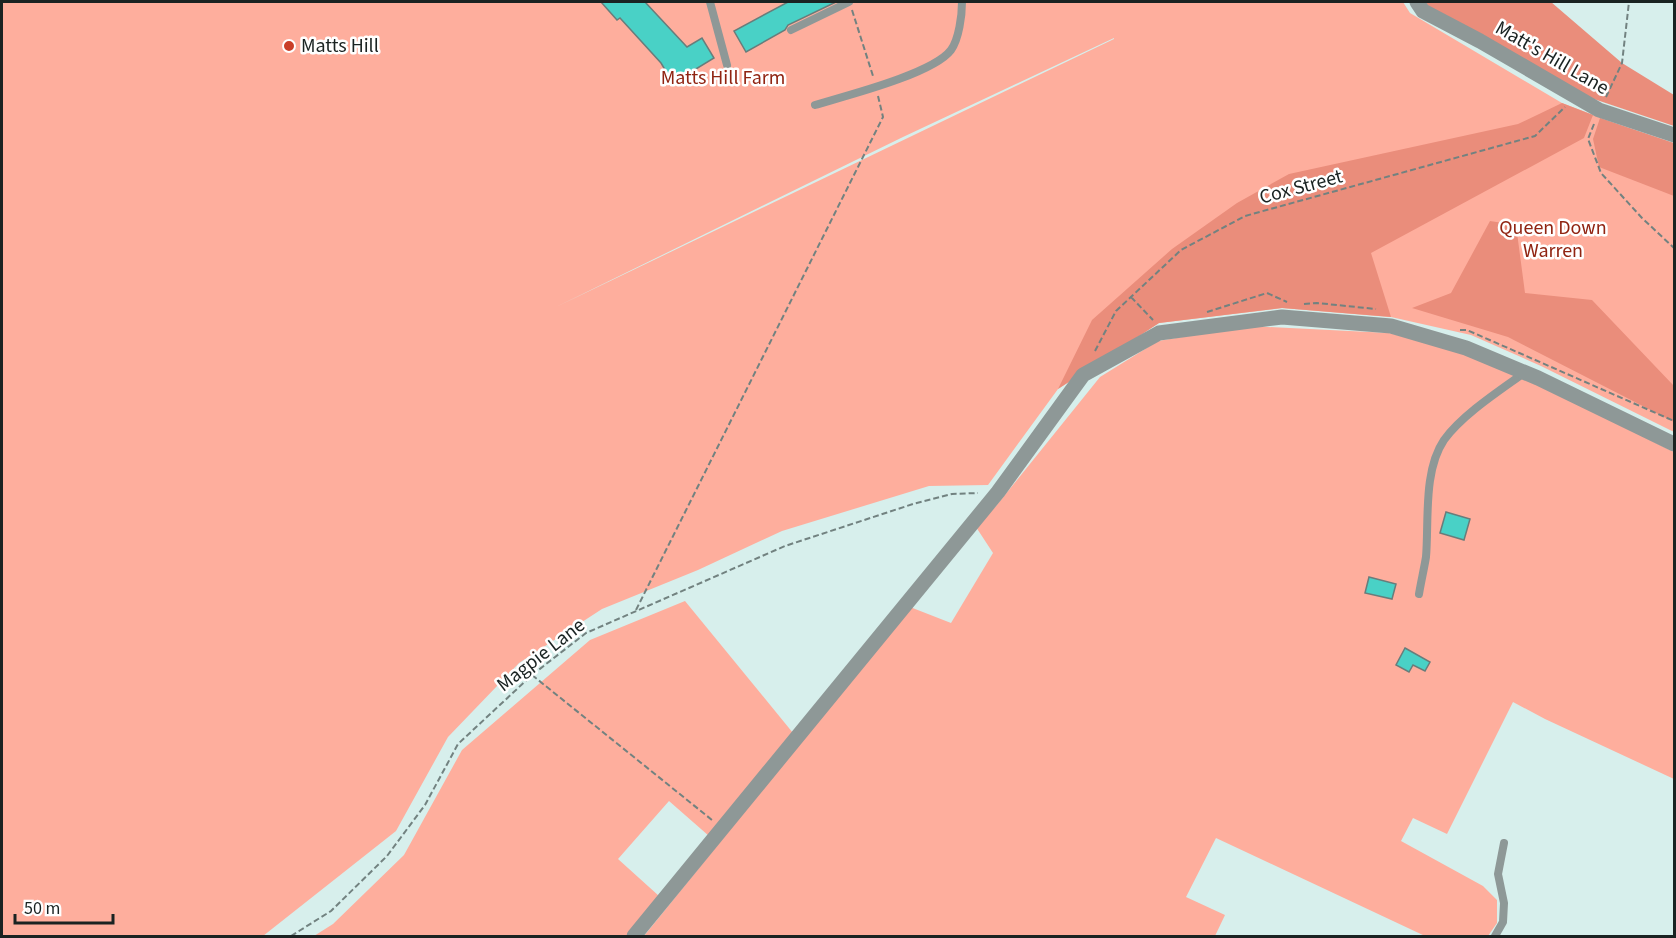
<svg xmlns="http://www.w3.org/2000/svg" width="1676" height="938" viewBox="0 0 1676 938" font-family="'Source Sans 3',sans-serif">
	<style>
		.green { fill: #feae9d; fill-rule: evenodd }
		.forest { fill: #ea8d7b }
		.building { fill: #49d1c6; stroke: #687d7b; stroke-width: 1.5 }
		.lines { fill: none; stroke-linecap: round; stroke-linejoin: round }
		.path { stroke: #728280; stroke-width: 2; stroke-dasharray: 6 3; stroke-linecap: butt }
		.lane { stroke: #8e9897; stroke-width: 8 }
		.street { stroke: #8e9897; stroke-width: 15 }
		.poi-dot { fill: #ca3e27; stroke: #fff; stroke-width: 2 }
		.labels { text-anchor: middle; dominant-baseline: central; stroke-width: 5; stroke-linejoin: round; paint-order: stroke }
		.poi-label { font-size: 20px; fill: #1a2322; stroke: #fff; text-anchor: start }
		.street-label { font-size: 20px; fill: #1a2322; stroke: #fff }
		.park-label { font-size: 20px; fill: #902412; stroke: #fff }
	</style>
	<rect width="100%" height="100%" fill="#d7efec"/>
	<path class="green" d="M2,2H1403L1410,13L1562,103L1674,146V432L1541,366L1471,335L1391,317L1282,308L1159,323L1058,389L988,485L929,486L782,531L698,570L602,609L519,663L448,737L396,831L263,936H2ZM1114,38V39L556,307L903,137Z
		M1248,326L1389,333L1461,351L1570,400L1674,452V779L1545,719L1513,702L1447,834L1413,818L1401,841L1483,886L1497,900V923L1488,936H1425L1216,838L1186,897L1225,915L1215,936H644L910,607L951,623L993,553L976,527L996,506L1100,377L1158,341Z
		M685,601L793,733L709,836L669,801L618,859L659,896L626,936H314L333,924L404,855L462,750L590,640Z"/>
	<path class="forest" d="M1426,2H1551L1622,63L1674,95V126L1576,93L1429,8Z
		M1562,103L1593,115L1584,138L1371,253L1391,317L1282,308L1159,323L1058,389L1092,320L1172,249L1237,203L1289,174L1518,124Z
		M1600,118L1674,143V196L1599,167L1593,139Z
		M1490,221L1516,225L1525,293L1592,300L1674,386V422L1508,337L1412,308L1451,293Z"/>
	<path class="building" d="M601,2H645L687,47L702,38L714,58L673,83L661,63L620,18L617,20Z
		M788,2H836L788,25L785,30L746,52L734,31Z
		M1446,512L1470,519L1464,540L1440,533Z
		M1369,577L1396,584L1392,599L1365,593Z
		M1405,648L1430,662L1425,671L1413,665L1409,672L1396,665Z"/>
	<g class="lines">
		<path class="path" d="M852,10L873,76
			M1606,97L1622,63L1629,2
			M1594,124L1588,139L1601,173L1642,218L1674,248
			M1131,297L1153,320
			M1304,304L1317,303L1376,309
			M1207,312L1267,293L1287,302
			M1460,330H1467L1674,421
			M1095,351L1116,311L1181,250L1245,216L1535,136L1565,107
			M636,610L883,117L878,96
			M532,675L712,820
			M291,936L331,911L387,856L425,805L458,744L532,675L586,633L785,546L913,504L952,494L978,493"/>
		<path class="lane" d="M710,2L727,65
			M791,30L849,2
			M815,105C845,96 933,74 951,50C959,39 962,15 962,2
			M1419,594C1421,582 1424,569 1426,557C1429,522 1423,471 1444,440C1462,415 1499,391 1524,373
			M1495,936L1503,922L1504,903L1498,874L1504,843"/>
		<path class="street" d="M1417,2L1423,11L1480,41L1599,110L1674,135
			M634,936L998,492L1083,375L1159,333L1282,317L1391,326L1466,348L1538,378L1674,444"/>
	</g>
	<circle class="poi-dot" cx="289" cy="46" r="6"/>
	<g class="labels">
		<g class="poi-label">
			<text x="301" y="46">Matts Hill</text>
		</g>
		<g class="street-label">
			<text transform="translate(1552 58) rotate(30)">Matt's Hill Lane</text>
			<text transform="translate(1301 187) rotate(-15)">Cox Street</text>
			<text transform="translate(541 655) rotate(-38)">Magpie Lane</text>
		</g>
		<g class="park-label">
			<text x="723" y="78">Matts Hill Farm</text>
			<text x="1553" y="228">Queen Down<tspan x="1553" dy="23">Warren</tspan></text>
		</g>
	</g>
	<rect width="1676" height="938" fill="none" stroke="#1a2322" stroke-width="6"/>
	<path d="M15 914v9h98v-9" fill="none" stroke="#1a2322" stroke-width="3"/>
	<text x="24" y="914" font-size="18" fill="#1a2322" stroke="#ffffff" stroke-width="4.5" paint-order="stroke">50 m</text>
</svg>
